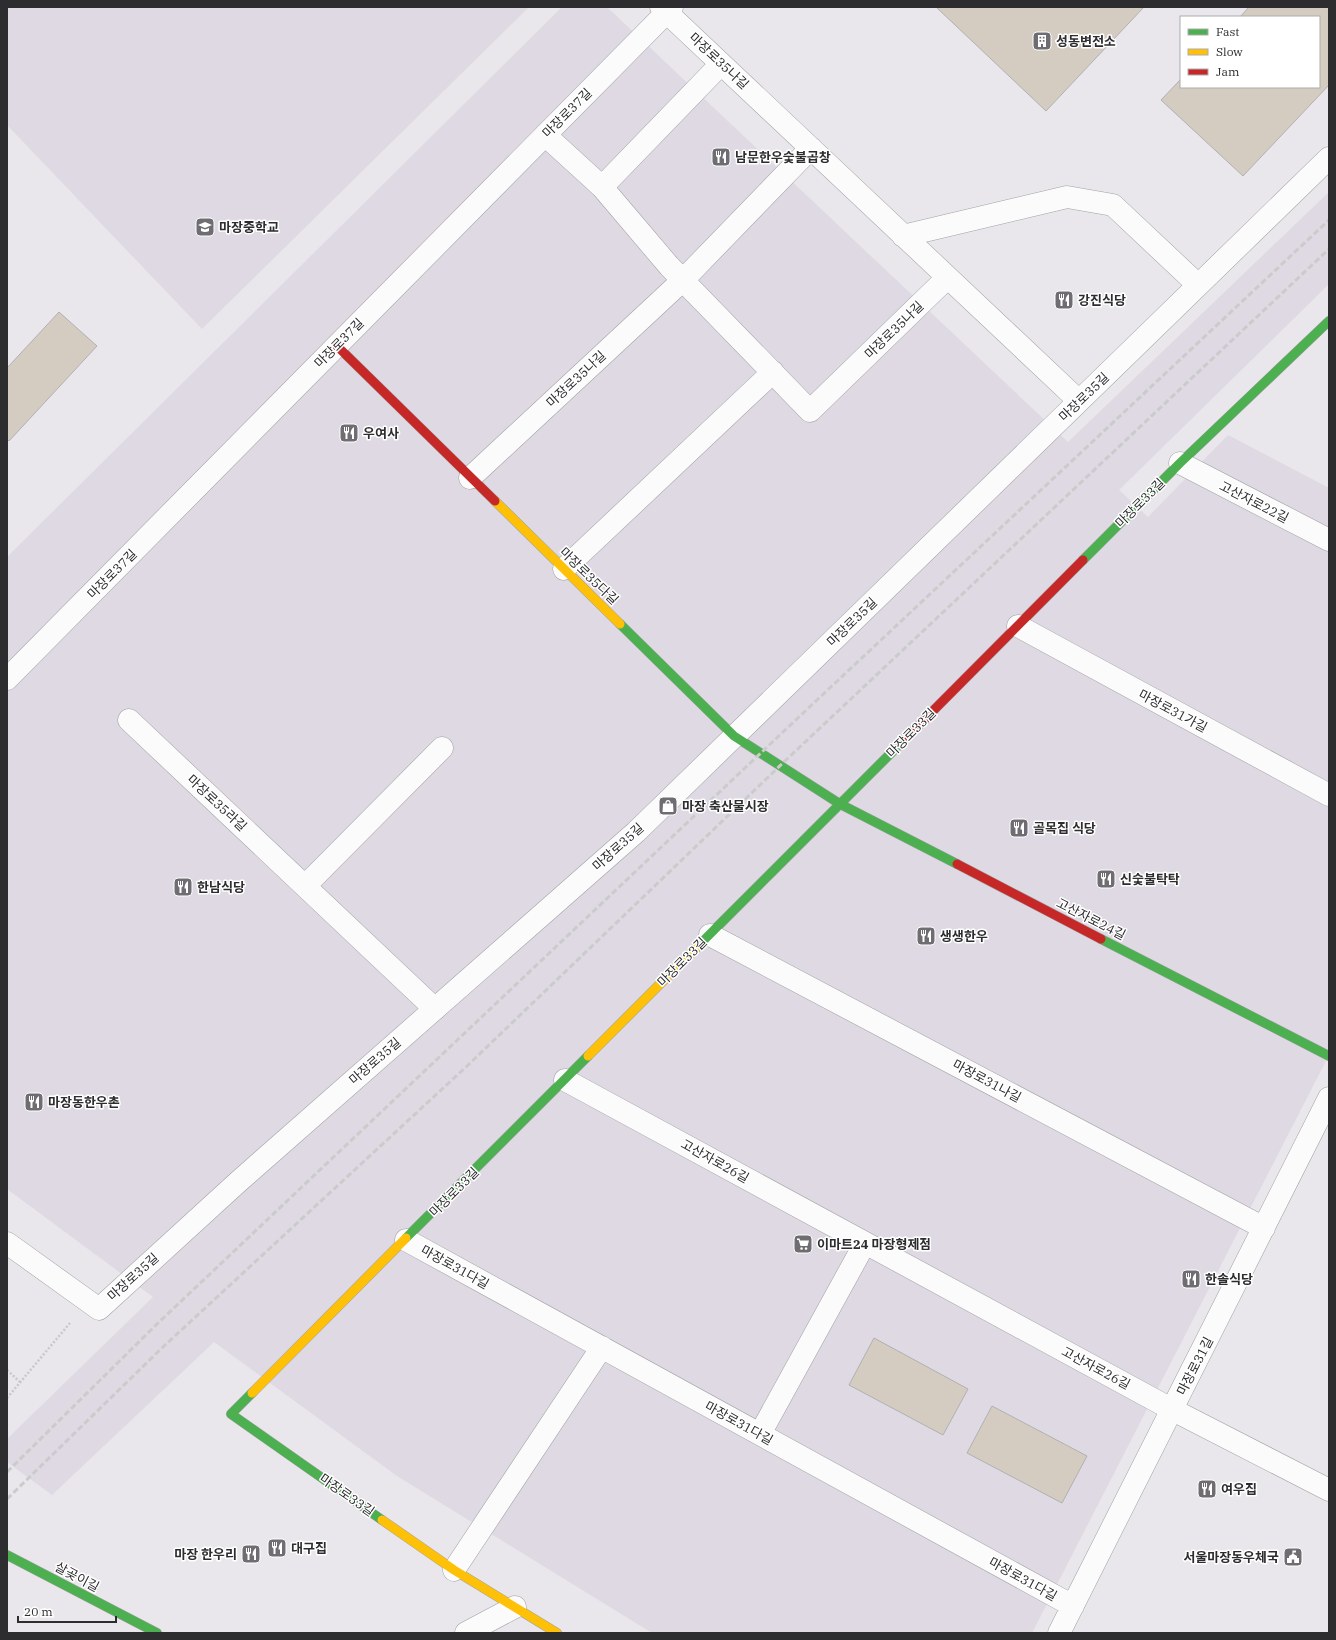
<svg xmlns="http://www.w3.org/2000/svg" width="1336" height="1640" viewBox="0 0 1336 1640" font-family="'IBM Plex Serif','Noto Sans KR',serif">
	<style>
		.built { fill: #ded9e2 }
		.building { fill: #d4ccc1; stroke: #b1b0b1 }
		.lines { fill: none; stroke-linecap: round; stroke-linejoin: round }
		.street-casing { stroke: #a0a0a2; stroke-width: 23 }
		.fast-casing { stroke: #a0a0a2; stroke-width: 10 }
		.slow-casing { stroke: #a0a0a2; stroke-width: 10 }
		.jam-casing { stroke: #a0a0a2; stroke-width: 10 }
		.path { stroke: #c8c8c9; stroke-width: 2.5; stroke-dasharray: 2 2; stroke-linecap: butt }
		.street { stroke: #fcfbfc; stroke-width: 22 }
		.fast { stroke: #4caf50; stroke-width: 9 }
		.slow { stroke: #ffc107; stroke-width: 9 }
		.jam { stroke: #c62828; stroke-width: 9 }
		.rail { stroke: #cbcbcc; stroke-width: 3; stroke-dasharray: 6 3; stroke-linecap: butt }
		.labels { text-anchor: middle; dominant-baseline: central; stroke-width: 3; stroke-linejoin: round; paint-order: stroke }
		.poi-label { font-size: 13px; font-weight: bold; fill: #2d2c2f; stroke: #fff; text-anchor: start }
		.street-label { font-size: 13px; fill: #2d2c2f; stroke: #fff }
	</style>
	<rect width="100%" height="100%" fill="#e9e7eb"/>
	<path class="built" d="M7,7H529L202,329L7,125Z
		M562,7H607L1068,442L1329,192V284L1119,490L1148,517L1228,435L1329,488V1055L1032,1633H652L397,1476L214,1342L52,1495L7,1462V1439L153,1297L7,1189V557Z"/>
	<path class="building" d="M936,7H1144L1046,111Z
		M1249,7H1329V85L1243,176L1161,100L1181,79V87H1319V17H1240Z
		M59,312L97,346L9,441L7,439V368Z
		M874,1338L968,1389L943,1435L849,1385Z
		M992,1406L1087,1456L1062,1503L967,1453Z"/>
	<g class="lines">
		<defs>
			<path id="street" d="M661,7L1079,401
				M545,135L602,187L669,266L810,411L947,278
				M602,187L721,64
				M903,236L1067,197L1113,205L1198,285
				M1180,463L1329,540
				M470,478L683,280L811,148
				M564,569L773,372
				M1018,626L1329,795
				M7,679L672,7
				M129,720L435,1009
				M305,886L442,748
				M710,935L1264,1228
				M565,1080L1173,1410L1329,1490
				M406,1240L1073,1606
				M7,1243L99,1309L238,1182L636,832L1329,158
				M760,1434L865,1243
				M454,1570L602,1347
				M466,1633L515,1607
				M1059,1633L1329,1098"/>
			<path id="fast" d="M1083,560L1180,463L1329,321
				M620,624L734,736L840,804L957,864
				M1101,939L1329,1056
				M696,948L907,737
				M406,1238L588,1056
				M252,1393L231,1414L382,1520
				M7,1555L157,1633"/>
			<path id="slow" d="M495,501L620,624
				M588,1056L696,948
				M252,1393L406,1238
				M382,1520L454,1570L557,1633"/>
			<path id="jam" d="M337,346L495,501
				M907,737L1083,560
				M957,864L1101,939"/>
		</defs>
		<use href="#street" class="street-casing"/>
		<use href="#fast" class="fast-casing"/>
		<use href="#slow" class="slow-casing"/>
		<use href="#jam" class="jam-casing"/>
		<path class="path" d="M7,1370L20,1382
			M7,1398L70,1323"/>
		<use href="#street" class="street"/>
		<use href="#fast" class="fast"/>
		<use href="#slow" class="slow"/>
		<use href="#jam" class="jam"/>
		<path class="rail" d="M7,1472L157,1324L801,715L1329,220
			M7,1499L163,1347L466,1067L786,760L1329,249"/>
	</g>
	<defs>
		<symbol id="building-square" viewBox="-11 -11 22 22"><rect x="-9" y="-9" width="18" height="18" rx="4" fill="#6f6d71" stroke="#fff"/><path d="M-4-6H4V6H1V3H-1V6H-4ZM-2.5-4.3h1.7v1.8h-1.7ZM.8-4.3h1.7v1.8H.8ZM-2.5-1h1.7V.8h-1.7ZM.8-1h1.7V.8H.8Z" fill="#fff"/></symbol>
		<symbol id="restaurant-square" viewBox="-11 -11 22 22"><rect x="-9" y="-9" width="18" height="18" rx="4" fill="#6f6d71" stroke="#fff"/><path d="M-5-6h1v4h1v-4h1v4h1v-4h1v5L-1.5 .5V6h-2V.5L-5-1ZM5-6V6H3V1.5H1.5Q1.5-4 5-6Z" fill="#fff"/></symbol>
		<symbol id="school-square" viewBox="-11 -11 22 22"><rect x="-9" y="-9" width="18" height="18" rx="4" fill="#6f6d71" stroke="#fff"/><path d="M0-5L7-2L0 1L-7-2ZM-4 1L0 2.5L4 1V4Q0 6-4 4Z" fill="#fff"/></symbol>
		<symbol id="shop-square" viewBox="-11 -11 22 22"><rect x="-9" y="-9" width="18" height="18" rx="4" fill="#6f6d71" stroke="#fff"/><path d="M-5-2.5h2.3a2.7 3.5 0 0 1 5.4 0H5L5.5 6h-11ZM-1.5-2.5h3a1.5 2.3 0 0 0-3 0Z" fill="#fff"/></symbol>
		<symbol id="supermarket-square" viewBox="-11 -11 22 22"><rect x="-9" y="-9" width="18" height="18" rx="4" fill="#6f6d71" stroke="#fff"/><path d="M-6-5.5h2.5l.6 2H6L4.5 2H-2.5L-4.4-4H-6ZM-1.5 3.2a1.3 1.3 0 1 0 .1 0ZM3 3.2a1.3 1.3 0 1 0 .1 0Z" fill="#fff"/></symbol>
		<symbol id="civic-square" viewBox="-11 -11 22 22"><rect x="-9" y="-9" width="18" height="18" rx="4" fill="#6f6d71" stroke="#fff"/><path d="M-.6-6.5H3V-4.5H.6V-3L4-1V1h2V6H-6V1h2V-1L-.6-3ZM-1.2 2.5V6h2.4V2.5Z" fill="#fff"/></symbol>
	</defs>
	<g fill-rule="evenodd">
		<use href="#building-square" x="1031" y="30" width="22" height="22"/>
		<use href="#restaurant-square" x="710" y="146" width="22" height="22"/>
		<use href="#school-square" x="194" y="216" width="22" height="22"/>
		<use href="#restaurant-square" x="1053" y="289" width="22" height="22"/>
		<use href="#restaurant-square" x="338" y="422" width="22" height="22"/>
		<use href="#shop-square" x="657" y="795" width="22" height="22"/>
		<use href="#restaurant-square" x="1008" y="817" width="22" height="22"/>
		<use href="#restaurant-square" x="1095" y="868" width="22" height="22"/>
		<use href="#restaurant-square" x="172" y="876" width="22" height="22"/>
		<use href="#restaurant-square" x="915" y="925" width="22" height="22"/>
		<use href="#restaurant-square" x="23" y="1091" width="22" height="22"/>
		<use href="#supermarket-square" x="792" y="1233" width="22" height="22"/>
		<use href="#restaurant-square" x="1180" y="1268" width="22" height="22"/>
		<use href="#restaurant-square" x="1196" y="1478" width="22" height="22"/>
		<use href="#restaurant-square" x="266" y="1537" width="22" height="22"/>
		<use href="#restaurant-square" x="240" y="1543" width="22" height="22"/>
		<use href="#civic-square" x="1282" y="1546" width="22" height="22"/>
	</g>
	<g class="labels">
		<g class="poi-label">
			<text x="1056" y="41">성동변전소</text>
			<text x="735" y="157">남문한우숯불곱창</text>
			<text x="219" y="227">마장중학교</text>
			<text x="1078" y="300">강진식당</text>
			<text x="363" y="433">우여사</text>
			<text x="682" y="806">마장 축산물시장</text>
			<text x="1033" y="828">골목집 식당</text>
			<text x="1120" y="879">신숯불탁탁</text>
			<text x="197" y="887">한남식당</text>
			<text x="940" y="936">생생한우</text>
			<text x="48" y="1102">마장동한우촌</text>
			<text x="817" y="1244">이마트24 마장형제점</text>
			<text x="1205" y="1279">한솔식당</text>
			<text x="1221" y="1489">여우집</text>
			<text x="291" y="1548">대구집</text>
			<text x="237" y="1554" text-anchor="end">마장 한우리</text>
			<text x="1279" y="1557" text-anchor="end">서울마장동우체국</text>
		</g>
		<g class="street-label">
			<text transform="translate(719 61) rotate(43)">마장로35나길</text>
			<text transform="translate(567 113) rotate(-45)">마장로37길</text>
			<text transform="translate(894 330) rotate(-44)">마장로35나길</text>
			<text transform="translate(339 343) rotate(-45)">마장로37길</text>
			<text transform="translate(576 379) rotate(-43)">마장로35나길</text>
			<text transform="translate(1084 397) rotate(-44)">마장로35길</text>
			<text transform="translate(1254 502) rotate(27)">고산자로22길</text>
			<text transform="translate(1140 503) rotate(-45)">마장로33길</text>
			<text transform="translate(112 574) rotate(-45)">마장로37길</text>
			<text transform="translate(589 576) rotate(44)">마장로35다길</text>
			<text transform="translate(852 622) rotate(-44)">마장로35길</text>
			<text transform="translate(1173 711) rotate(28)">마장로31가길</text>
			<text transform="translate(911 733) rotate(-45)">마장로33길</text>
			<text transform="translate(217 803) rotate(43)">마장로35라길</text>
			<text transform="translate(618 847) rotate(-42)">마장로35길</text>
			<text transform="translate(1091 919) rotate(27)">고산자로24길</text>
			<text transform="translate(682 962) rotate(-45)">마장로33길</text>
			<text transform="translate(375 1061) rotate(-41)">마장로35길</text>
			<text transform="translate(987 1081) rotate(28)">마장로31나길</text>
			<text transform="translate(715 1161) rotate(29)">고산자로26길</text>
			<text transform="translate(454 1192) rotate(-45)">마장로33길</text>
			<text transform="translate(455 1267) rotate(29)">마장로31다길</text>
			<text transform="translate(133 1277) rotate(-42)">마장로35길</text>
			<text transform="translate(1195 1366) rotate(-63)">마장로31길</text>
			<text transform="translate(1096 1368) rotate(28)">고산자로26길</text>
			<text transform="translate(739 1423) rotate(29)">마장로31다길</text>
			<text transform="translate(347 1495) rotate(35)">마장로33길</text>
			<text transform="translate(77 1577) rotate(28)">살곶이길</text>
			<text transform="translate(1023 1579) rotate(29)">마장로31다길</text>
		</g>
	</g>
	<rect width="1336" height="1640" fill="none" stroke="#2d2c2f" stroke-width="16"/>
	<rect x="1180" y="16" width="140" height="72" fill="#ffffff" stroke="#ababac"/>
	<rect x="1188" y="29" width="20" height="6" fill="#4caf50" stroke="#ababac"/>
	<text x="1216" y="36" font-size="12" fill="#2d2c2f">Fast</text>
	<rect x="1188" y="49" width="20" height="6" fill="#ffc107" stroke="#ababac"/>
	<text x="1216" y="56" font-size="12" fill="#2d2c2f">Slow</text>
	<rect x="1188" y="69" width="20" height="6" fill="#c62828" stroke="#ababac"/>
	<text x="1216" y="76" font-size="12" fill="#2d2c2f">Jam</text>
	<path d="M18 1616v6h98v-6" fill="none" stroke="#2d2c2f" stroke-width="2"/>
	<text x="24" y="1616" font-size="12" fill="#2d2c2f" stroke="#ffffff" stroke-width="3" paint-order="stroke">20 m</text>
</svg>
